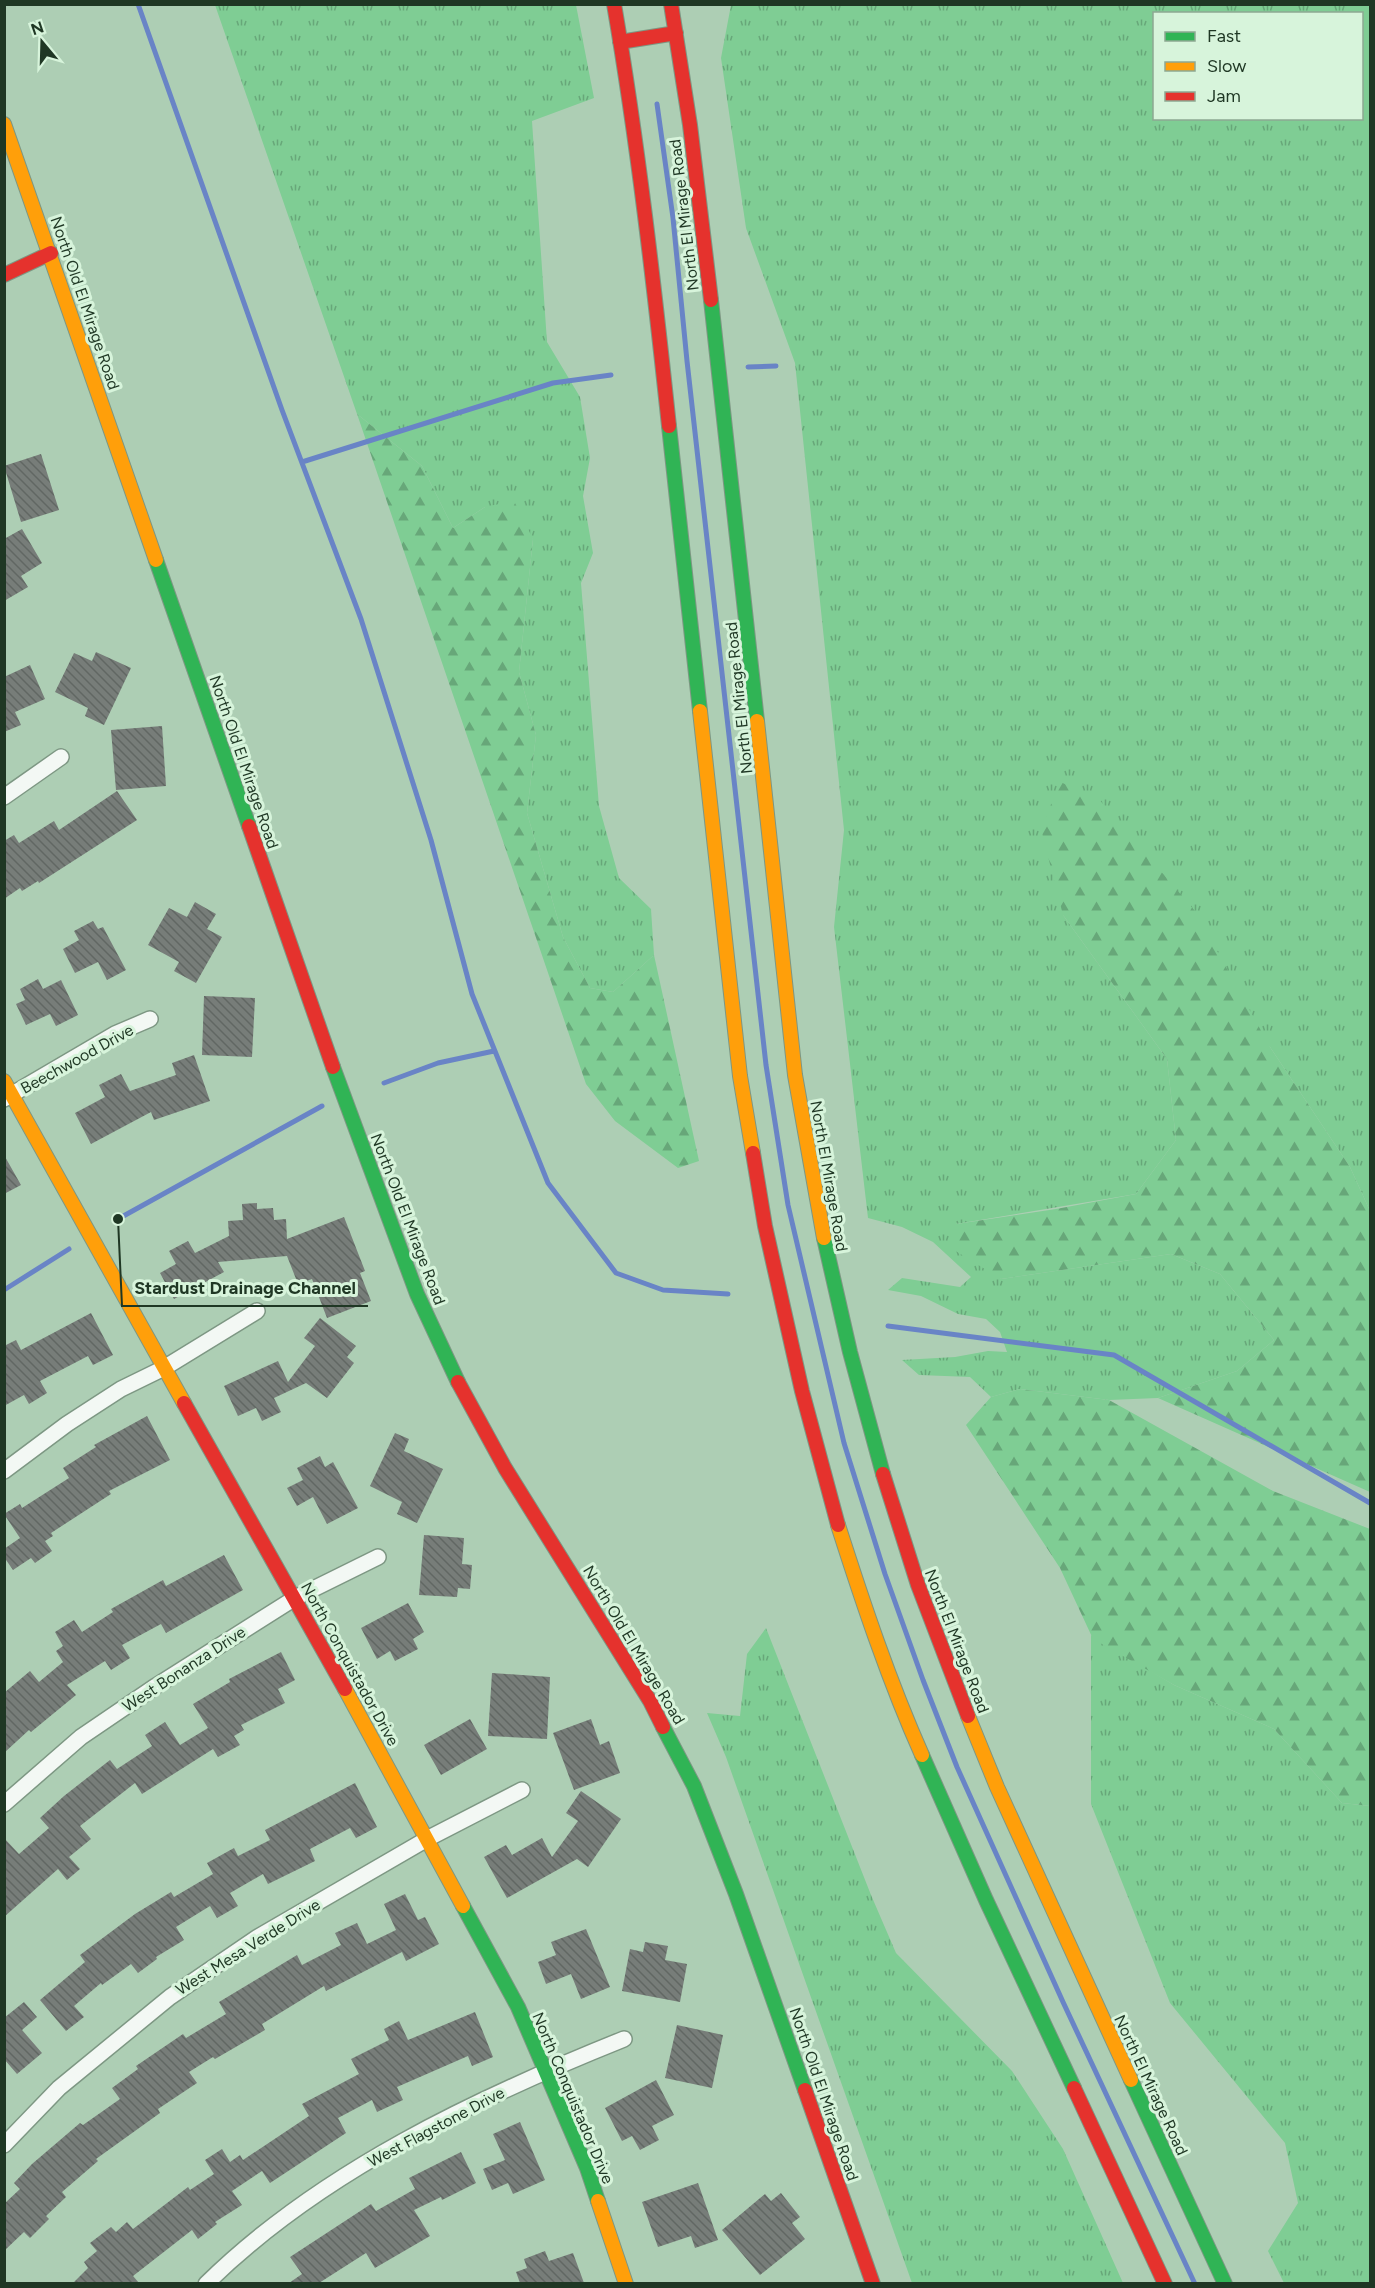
<svg xmlns="http://www.w3.org/2000/svg" width="1375" height="2288" viewBox="0 0 1375 2288" font-family="Figtree,sans-serif">
	<style>
		.grass { fill: url(#grass-tufts); fill-rule: evenodd }
		.forest { fill: url(#forest-firs) }
		.lines { fill: none; stroke-linecap: round; stroke-linejoin: round }
		.stream { stroke: #6984c6; stroke-width: 5 }
		.building { fill: url(#building-back-hatch) }
		.street-casing { stroke: #7d9783; stroke-width: 18 }
		.fast-casing { stroke: #7d9783; stroke-width: 16 }
		.slow-casing { stroke: #7d9783; stroke-width: 16 }
		.jam-casing { stroke: #7d9783; stroke-width: 16 }
		.street { stroke: #f3f8f4; stroke-width: 15 }
		.fast { stroke: #30b455; stroke-width: 14 }
		.slow { stroke: #ff9f0a; stroke-width: 14 }
		.jam { stroke: #e5322d; stroke-width: 14 }
		.labels { text-anchor: middle; dominant-baseline: central; stroke-width: 6; stroke-linejoin: round; paint-order: stroke }
		.street-label { font-size: 16px; fill: #1f3724; stroke: #d7f4db }
		.leader { fill: none; stroke: #1f3724; stroke-width: 2 }
		.callout-dot { fill: #1f3724; stroke: #d7f4db; stroke-width: 2 }
		.callout-label { font-size: 18px; text-anchor: middle; font-weight: bold; fill: #1f3724; stroke: #d7f4db; stroke-width: 6; stroke-linejoin: round; paint-order: stroke }
	</style>
	<defs>
		<pattern id="grass-tufts" width="24" height="20" patternUnits="userSpaceOnUse" patternTransform="scale(1.5)"><rect width="24" height="20" fill="#7fcd94"/><path d="M3 7l-1-3M5 7V3M7 7l1-3M15 17l-1-3M17 17v-4M19 17l1-3" fill="none" stroke="#67a779"/></pattern>
		<pattern id="forest-firs" width="22" height="20" patternUnits="userSpaceOnUse" patternTransform="scale(1.5)"><rect width="22" height="20" fill="#7fcd94"/><path d="M5 1l3.5 6h-7zM16 11l3.5 6h-7z" fill="#67a779"/></pattern>
		<pattern id="building-back-hatch" width="6" height="6" patternUnits="userSpaceOnUse" patternTransform="scale(1.5)"><rect width="6" height="6" fill="#777d79"/><path d="M-1 5l2 2M0 0l6 6M5-1l2 2" fill="none" stroke="#616763"/></pattern>
	</defs>
	<rect width="100%" height="100%" fill="#adceb4"/>
	<path class="grass" d="M215,5H576L594,98L532,121L547,342L580,397L590,458L583,496L593,553L581,583L599,806L619,878L651,909L654,955L613,992L590,988L563,937L527,813L536,735L519,672L533,539L485,507L453,528L422,466L357,414Z
		M731,5H1370V1211L1350,1167L1270,1047L1063,915L1167,1059L1176,1140L1136,1194L956,1224L1001,1279L1171,1254L1220,1274L1274,1340L1237,1371L1158,1398L1109,1400L1020,1389L991,1397L970,1377L919,1375L902,1360L955,1357L988,1351L1007,1352L1000,1332L986,1319L958,1314L921,1296L888,1290L902,1278L960,1287L971,1277L933,1242L902,1227L868,1218L834,927L844,830L795,363L746,228L721,58ZM1154,14H1362V118H1154Z
		M766,1628L871,1895L896,1953L1012,2071L1063,2149L1123,2283H912L726,1757L707,1713L740,1716L747,1654Z
		M1091,1635L1174,1685L1274,1729L1342,1803L1370,1806V2283H1284L1268,2251L1298,2203L1285,2143L1170,2003L1091,1804Z"/>
	<path class="forest" d="M357,414L422,466L453,528L485,507L514,501L533,539L519,672L536,735L527,813L563,937L590,988L613,992L654,955L699,1161L678,1168L615,1121L586,1084Z
		M1060,782L1097,797L1195,911L1270,1047L1350,1167L1370,1211V1492L1158,1398L1237,1371L1274,1340L1220,1274L1171,1254L1001,1279L954,1250L956,1224L1056,1209L1136,1194L1176,1140L1167,1059L1063,915L1041,829Z
		M1020,1389L1109,1400L1273,1491L1370,1529V1806L1342,1803L1274,1729L1174,1685L1093,1639L1060,1568L966,1425L991,1397Z"/>
	<g class="lines">
		<path class="stream" d="M138,4L282,410L361,619L431,840L472,994L548,1183L616,1273L663,1290L728,1294
			M657,104L673,218L687,361L766,1065L788,1205L844,1443L885,1574L923,1680L957,1767L1063,2002L1195,2284
			M748,367L776,366
			M302,462L553,383L611,375
			M384,1083L438,1063L494,1051
			M118,1219L322,1106
			M4,1290L69,1249
			M888,1326L1114,1355L1370,1503"/>
	</g>
	<path class="building" d="M41,454L59,510L21,522L4,466Z
		M22,529L42,563L21,576L28,587L4,601V539Z
		M96,652L131,668L104,725L85,716L88,708L55,692L74,653L92,661Z
		M30,665L45,699L15,712L21,725L4,732V677Z
		M162,726L166,786L116,790L111,730Z
		M117,791L137,820L39,883L38,881L22,891L20,888L4,899V841L14,835L19,843L54,821L59,830Z
		M195,902L216,914L207,929L222,937L196,983L174,971L179,962L148,945L169,908L187,917Z
		M93,921L98,929L103,927L126,970L107,980L98,962L75,973L63,949L79,940L74,931Z
		M38,979L43,989L61,980L78,1015L56,1026L50,1014L26,1025L16,1004L25,1000L20,989Z
		M204,996L255,998L252,1057L202,1055Z
		M194,1055L210,1101L154,1120L151,1112L91,1144L75,1113L105,1097L99,1085L121,1074L130,1091L176,1075L172,1063Z
		M4,1155L21,1185L4,1194Z
		M257,1203V1209L273,1208L274,1220L286,1219L287,1239L344,1217L365,1271L360,1273L371,1301L327,1318L312,1279L298,1284L287,1256L218,1262L224,1272L174,1299L160,1273L176,1264L169,1251L188,1241L195,1253L229,1236L228,1221L243,1220L242,1204Z
		M91,1313L113,1355L93,1365L88,1356L40,1381L47,1393L29,1404L24,1395L4,1406V1346L16,1340L21,1350Z
		M320,1318L356,1346L347,1357L354,1363L327,1398L306,1383L274,1398L281,1412L262,1421L256,1408L238,1416L224,1386L278,1361L288,1382L315,1346L304,1338Z
		M147,1416L170,1460L109,1491L111,1494L51,1533L53,1536L45,1541L52,1551L35,1563L31,1558L13,1570L4,1557V1549L20,1538L4,1514L20,1504L22,1508L69,1478L63,1468L96,1447L94,1445Z
		M395,1433L409,1439L404,1451L443,1469L417,1523L397,1514L402,1502L370,1486Z
		M320,1456L325,1467L333,1462L358,1508L327,1524L313,1497L297,1506L287,1488L303,1480L297,1468Z
		M424,1535L464,1538L462,1564L472,1565L470,1589L458,1588L457,1597L419,1595Z
		M224,1555L243,1590L166,1633L161,1624L122,1645L130,1658L111,1670L105,1661L67,1685L76,1695L31,1732L29,1730L4,1753V1693L30,1671L39,1682L63,1662L56,1651L63,1646L55,1632L74,1620L82,1632L113,1612L111,1609L163,1580L166,1586Z
		M408,1603L424,1632L413,1639L418,1649L395,1661L390,1651L377,1659L361,1628Z
		M281,1652L295,1680L278,1689L285,1703L241,1725L244,1730L234,1736L240,1745L218,1757L213,1749L142,1794L135,1783L80,1826L91,1839L69,1857L80,1869L67,1880L58,1869L4,1917V1838L19,1854L49,1828L40,1818L64,1796L110,1760L117,1769L152,1746L145,1735L165,1722L180,1745L208,1728L193,1704L230,1682L229,1679Z
		M492,1673L550,1677L547,1739L488,1736Z
		M470,1719L487,1749L441,1775L424,1745Z
		M591,1719L600,1745L609,1741L620,1773L574,1790L553,1733Z
		M355,1783L377,1827L356,1838L350,1828L310,1849L315,1861L268,1884L263,1874L230,1893L238,1906L217,1918L210,1906L176,1927L184,1940L156,1957L157,1959L138,1973L131,1964L102,1985L101,1983L74,2006L84,2017L66,2031L40,2000L85,1962L80,1955L135,1914L171,1892L174,1897L213,1874L207,1863L234,1848L238,1856L270,1840L265,1830Z
		M581,1791L621,1819L588,1867L577,1859L507,1898L484,1857L506,1845L512,1855L542,1838L552,1857L578,1821L566,1813Z
		M405,1894L418,1920L425,1917L439,1944L406,1961L402,1952L326,1991L324,1986L262,2024L265,2030L215,2059L213,2057L189,2072L197,2083L158,2109L160,2113L96,2159L98,2161L62,2192L66,2197L46,2216L49,2219L30,2238L24,2232L4,2251V2204L20,2189L14,2183L32,2164L80,2123L83,2125L120,2099L112,2088L138,2069L136,2066L183,2034L186,2038L226,2014L219,2002L297,1955L302,1965L341,1945L335,1933L357,1923L367,1944L396,1930L384,1904Z
		M586,1929L610,1987L581,1999L571,1974L546,1984L538,1962L556,1955L551,1942Z
		M645,1942L668,1946L665,1960L687,1964L680,2002L622,1991L630,1949L643,1952Z
		M24,2002L37,2017L22,2030L42,2053L17,2074L4,2059V2018Z
		M475,2012L493,2057L472,2066L468,2056L397,2087L403,2100L377,2112L372,2100L338,2118L346,2133L270,2183L262,2171L232,2191L242,2205L215,2222L217,2224L198,2239L192,2230L133,2276L139,2283H73L88,2268L84,2262L97,2251L90,2243L111,2227L116,2232L127,2222L133,2229L188,2187L190,2190L214,2174L205,2160L222,2149L230,2162L240,2155L243,2160L309,2116L302,2104L359,2074L351,2059L389,2040L384,2029L399,2021L408,2040Z
		M677,2025L723,2035L712,2088L665,2078Z
		M656,2080L674,2115L652,2126L659,2140L640,2150L632,2136L622,2141L605,2108Z
		M520,2122L545,2180L513,2194L508,2183L492,2190L483,2169L505,2160L493,2134Z
		M461,2152L476,2183L442,2200L441,2197L414,2210L430,2236L375,2268L366,2253L319,2283H289L302,2274L290,2257L371,2204L376,2211L415,2189L409,2178Z
		M698,2183L718,2240L695,2248L691,2236L658,2247L642,2202Z
		M781,2193L800,2217L792,2223L805,2239L760,2275L722,2230L765,2194L771,2201Z
		M545,2251L549,2261L573,2253L584,2283H520L516,2272L527,2268L524,2259Z"/>
	<g class="lines">
		<defs>
			<path id="street" d="M4,797L61,757
				M4,1099L115,1034L150,1019
				M4,1471L67,1424L121,1389L164,1368L257,1311
				M4,1804L81,1737L156,1686L295,1598L378,1557
				M4,2145L59,2088L170,1997L258,1937L427,1839L522,1790
				M206,2284C321,2171 477,2098 624,2039"/>
			<path id="fast" d="M711,300L757,721
				M669,426L700,711
				M156,560L249,826
				M333,1067L417,1294L458,1382
				M824,1238L850,1352L883,1474
				M663,1727L694,1786L736,1894L805,2090
				M922,1755L986,1900L1074,2088
				M463,1906L518,2007L587,2168L598,2201
				M1131,2080L1225,2284"/>
			<path id="slow" d="M4,124L156,560
				M700,711L740,1076L753,1153
				M757,721L795,1075L824,1238
				M4,1081L184,1403
				M838,1525C863,1603 889,1681 922,1755
				M345,1689L463,1906
				M968,1716L997,1787L1131,2080
				M598,2201L626,2284"/>
			<path id="jam" d="M614,4C638,144 654,285 669,426
				M671,4L690,125L711,300
				M620,42L676,33
				M4,275L51,253
				M249,826L333,1067
				M753,1153L765,1226L802,1391L838,1525
				M458,1382L505,1468L650,1701L663,1727
				M184,1403L345,1689
				M883,1474L918,1585L968,1716
				M1074,2088L1165,2284
				M805,2090L873,2284"/>
		</defs>
		<use href="#street" class="street-casing"/>
		<use href="#fast" class="fast-casing"/>
		<use href="#slow" class="slow-casing"/>
		<use href="#jam" class="jam-casing"/>
		<use href="#street" class="street"/>
		<use href="#fast" class="fast"/>
		<use href="#slow" class="slow"/>
		<use href="#jam" class="jam"/>
	</g>
	<g class="labels">
		<g class="street-label">
			<text transform="translate(684 215) rotate(-97)">North El Mirage Road</text>
			<text transform="translate(85 303) rotate(71)">North Old El Mirage Road</text>
			<text transform="translate(739 698) rotate(-96)">North El Mirage Road</text>
			<text transform="translate(244 762) rotate(71)">North Old El Mirage Road</text>
			<text transform="translate(77 1059) rotate(-29)">Beechwood Drive</text>
			<text transform="translate(829 1176) rotate(80)">North El Mirage Road</text>
			<text transform="translate(408 1219) rotate(69)">North Old El Mirage Road</text>
			<text transform="translate(957 1641) rotate(69)">North El Mirage Road</text>
			<text transform="translate(634 1645) rotate(59)">North Old El Mirage Road</text>
			<text transform="translate(350 1664) rotate(61)">North Conquistador Drive</text>
			<text transform="translate(184 1669) rotate(-33)">West Bonanza Drive</text>
			<text transform="translate(248 1947) rotate(-32)">West Mesa Verde Drive</text>
			<text transform="translate(1151 2085) rotate(65)">North El Mirage Road</text>
			<text transform="translate(824 2094) rotate(71)">North Old El Mirage Road</text>
			<text transform="translate(573 2098) rotate(67)">North Conquistador Drive</text>
			<text transform="translate(436 2127) rotate(-28)">West Flagstone Drive</text>
		</g>
	</g>
	<path class="leader" d="M118 1219L122 1306H368"/>
	<circle class="callout-dot" cx="118" cy="1219" r="6"/>
	<g class="callout-label">
		<text x="245" y="1294">Stardust Drainage Channel</text>
	</g>
	<rect width="1375" height="2288" fill="none" stroke="#1f3724" stroke-width="12"/>
	<rect x="1153" y="12" width="210" height="108" fill="#d7f4db" stroke="#8da892" stroke-width="1.5"/>
	<rect x="1165" y="32" width="30" height="9" fill="#30b455" stroke="#8da892" stroke-width="1.5"/>
	<text x="1207" y="42" font-size="18" fill="#1f3724">Fast</text>
	<rect x="1165" y="62" width="30" height="9" fill="#ff9f0a" stroke="#8da892" stroke-width="1.5"/>
	<text x="1207" y="72" font-size="18" fill="#1f3724">Slow</text>
	<rect x="1165" y="92" width="30" height="9" fill="#e5322d" stroke="#8da892" stroke-width="1.5"/>
	<text x="1207" y="102" font-size="18" fill="#1f3724">Jam</text>
	<g transform="translate(42 42) rotate(341)" stroke="#d7f4db" stroke-width="4.5" paint-order="stroke">
	<path d="M0-4.5L10 22L0 15L-10 22Z" fill="#1f3724"/>
	<text y="-9" font-size="16" font-weight="bold" text-anchor="middle" fill="#1f3724">N</text>
	</g>
</svg>
